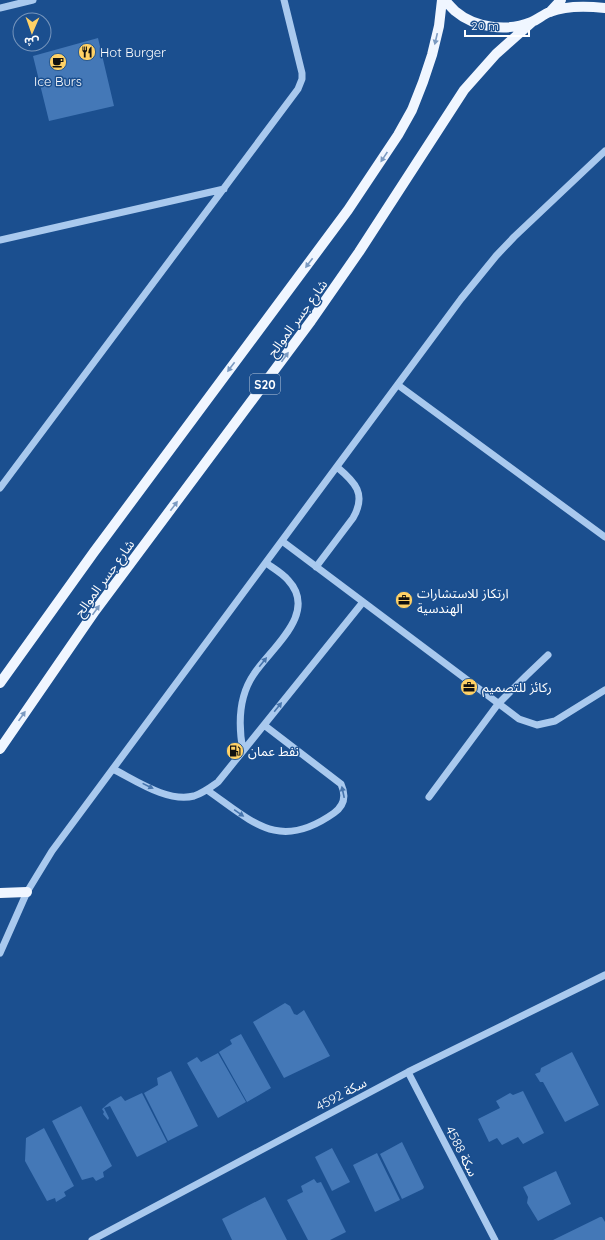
<svg xmlns="http://www.w3.org/2000/svg" width="605" height="1240" viewBox="0 0 605 1240" font-family="Quicksand,'Noto Sans Arabic',sans-serif">
	<style>
		.building { fill: #4478b7 }
		.lines { fill: none; stroke-linecap: round; stroke-linejoin: round }
		.minor { stroke: #a9c9ee; stroke-width: 7 }
		.major { stroke: #f0f6ff; stroke-width: 10 }
		.oneway { fill: #7b9ac1 }
		.oneway2 { fill: #4674ac }
		.labels { text-anchor: middle; dominant-baseline: central; stroke-width: 3; stroke-linejoin: round; paint-order: stroke }
		.shield { fill: #1b4f8f; stroke: #bbcadd; stroke-width: 1 }
		.shield-label { font-size: 12px; font-weight: bold; fill: #fff }
		.poi-label { font-size: 13px; fill: #fff; stroke: #1b4f8f; text-anchor: start }
		.street-label { font-size: 13px; fill: #fff; stroke: #1b4f8f }
	</style>
	<rect width="100%" height="100%" fill="#1b4f8f"/>
	<path class="building" d="M98,38L114,106L49,121L33,56Z
		M285,1003L290,1006L294,1014L297,1015L304,1010L330,1056L284,1078L253,1022Z
		M241,1034L271,1088L247,1102L219,1052L232,1044L230,1040Z
		M572,1052L599,1105L565,1122L543,1082H540L535,1074L540,1072L541,1068Z
		M218,1053L246,1102L218,1118L187,1063L197,1057L201,1062Z
		M171,1071L198,1126L168,1141L144,1093L158,1085L157,1078Z
		M523,1091L544,1133L523,1144L518,1137L502,1145L497,1138L489,1142L478,1119L500,1108L496,1101L510,1093L513,1095Z
		M142,1093L167,1142L137,1157L110,1106L104,1108L109,1118L108,1120L103,1114L104,1112L102,1109L110,1102L121,1096L125,1101Z
		M81,1106L112,1166L103,1172L104,1177L96,1181L93,1177L82,1180L52,1121Z
		M44,1128L74,1186L64,1192L66,1196L56,1202L55,1198L47,1201L25,1161L26,1138Z
		M402,1142L424,1187L423,1189L402,1199L380,1154Z
		M332,1148L350,1182L332,1191L315,1157Z
		M377,1153L400,1200L375,1212L353,1165Z
		M556,1171L571,1204L538,1221L527,1203L528,1197L523,1187Z
		M314,1179L317,1183L321,1182L346,1232L330,1240H308L287,1200L303,1192L301,1186Z
		M265,1197L287,1240H232L222,1219Z
		M600,1217H602L605,1222V1240H553Z"/>
	<g class="lines">
		<path class="minor" d="M0,8L33,0
			M0,240L224,189
			M398,385L605,537
			M0,488L298,89L302,79V73L284,0
			M282,541L519,719L537,725L555,721L605,690
			M316,567L353,518C367,494 355,482 337,467
			M243,751C238,724 238,697 254,674C271,648 319,613 288,580C282,573 273,568 266,563
			M113,769C135,780 168,803 194,796C203,793 211,787 218,782L363,602
			M207,790C253,822 279,852 334,813C345,805 346,795 341,784L264,725
			M429,797L498,704L526,676L548,655
			M0,953L27,892L52,851L461,299L496,256L514,237L605,151
			M408,1072L495,1240
			M92,1240L408,1072L605,975"/>
		<path class="major" d="M445,0C448,4 452,8 455,11C475,28 507,32 531,22C538,20 543,14 550,12C567,5 587,6 605,8
			M550,12L561,0
			M0,683L94,552L348,210L398,135L412,110L423,82L432,55L439,26L442,0
			M0,749L95,611L311,321L359,252L464,90L496,54L532,22
			M0,893L27,892"/>
	</g>
	<defs><path id="oneway-solid" d="M-6-.8H1V-3.2L6.5 0L1 3.2V.8H-6Z"/></defs>
	<g class="oneway">
		<use href="#oneway-solid" transform="translate(436 39) rotate(103)"/>
		<use href="#oneway-solid" transform="translate(384 157) rotate(124)"/>
		<use href="#oneway-solid" transform="translate(309 263) rotate(127)"/>
		<use href="#oneway-solid" transform="translate(285 357) rotate(-54)"/>
		<use href="#oneway-solid" transform="translate(231 367) rotate(127)"/>
		<use href="#oneway-solid" transform="translate(174 506) rotate(-53)"/>
		<use href="#oneway-solid" transform="translate(96 610) rotate(-54)"/>
		<use href="#oneway-solid" transform="translate(22 716) rotate(-55)"/>
	</g>
	<g class="oneway2">
		<use href="#oneway-solid" transform="translate(263 662) rotate(-51)"/>
		<use href="#oneway-solid" transform="translate(278 707) rotate(-51)"/>
		<use href="#oneway-solid" transform="translate(148 786) rotate(26)"/>
		<use href="#oneway-solid" transform="translate(343 792) rotate(-102)"/>
		<use href="#oneway-solid" transform="translate(239 813) rotate(35)"/>
	</g>
	<defs>
		<symbol id="restaurant-disc" viewBox="-11 -11 22 22"><circle r="9.5" fill="#ffd166" stroke="#1b4f8f"/><path d="M-5-6h1v4h1v-4h1v4h1v-4h1v5L-1.5 .5V6h-2V.5L-5-1ZM5-6V6H3V1.5H1.5Q1.5-4 5-6Z" fill="#111"/></symbol>
		<symbol id="cafe-disc" viewBox="-11 -11 22 22"><circle r="9.5" fill="#ffd166" stroke="#1b4f8f"/><path d="M-5.5-4.5H6V0H3Q3 3.5 0 3.5H-2.5Q-5.5 3.5-5.5 0ZM3-3.2v2h1.7v-2ZM-6 4.5H4V6H-6Z" fill="#111"/></symbol>
		<symbol id="office-disc" viewBox="-11 -11 22 22"><circle r="9.5" fill="#ffd166" stroke="#1b4f8f"/><path d="M-6-3h4V-5.5h4V-3h4V5H-6ZM-1-4.5V-3h2v-1.5ZM-6 0V1H6V0Z" fill="#111"/></symbol>
		<symbol id="fuel-disc" viewBox="-11 -11 22 22"><circle r="9.5" fill="#ffd166" stroke="#1b4f8f"/><path d="M-5.5-6h7V0h2V4h1.3V-2.5L3-4.5l.8-.8L6-3V5H2.5V1h-1V6h-7ZM-4.2-4.7v3.2H.2V-4.7Z" fill="#111"/></symbol>
	</defs>
	<g fill-rule="evenodd">
		<use href="#restaurant-disc" x="77" y="42" width="20" height="20"/>
		<use href="#cafe-disc" x="48" y="52" width="20" height="20"/>
		<use href="#office-disc" x="394" y="590" width="20" height="20"/>
		<use href="#office-disc" x="459" y="677" width="20" height="20"/>
		<use href="#fuel-disc" x="225" y="741" width="20" height="20"/>
	</g>
	<g class="labels">
		<rect class="shield" x="250" y="374" width="30" height="20" rx="3"/>
		<g class="shield-label">
			<text x="265" y="384">S20</text>
		</g>
		<g class="poi-label">
			<text x="100" y="52">Hot Burger</text>
			<text x="58" y="81" text-anchor="middle">Ice Burs</text>
			<text x="417" y="593">ارتكاز للاستشارات<tspan x="417" dy="15">الهندسية</tspan></text>
			<text x="482" y="687">ركائز للتصميم</text>
			<text x="248" y="751">نفط عمان</text>
		</g>
		<g class="street-label">
			<text transform="translate(297 318) rotate(-54)">شارع جسر الموالح</text>
			<text transform="translate(104 578) rotate(-54)">شارع جسر الموالح</text>
			<text transform="translate(341 1094) rotate(-28)">سكة 4592</text>
			<text transform="translate(462 1151) rotate(63)">سكة 4588</text>
		</g>
	</g>
	<g transform="translate(32 32) rotate(182)"><circle r="19" fill="#1b4f8f" stroke="#7695bc"/>
	<path d="M0-3L7 15L0 10L-7 15Z" fill="#ffd166"/>
	<text y="-6" font-size="11" font-weight="bold" text-anchor="middle" fill="#ffffff">ش</text>
	</g>
	<path d="M465 30v6h64v-6" fill="none" stroke="#ffffff" stroke-width="2"/>
	<text x="471" y="30" font-size="12" fill="#ffffff" stroke="#1b4f8f" stroke-width="3" paint-order="stroke">20 m</text>
</svg>
